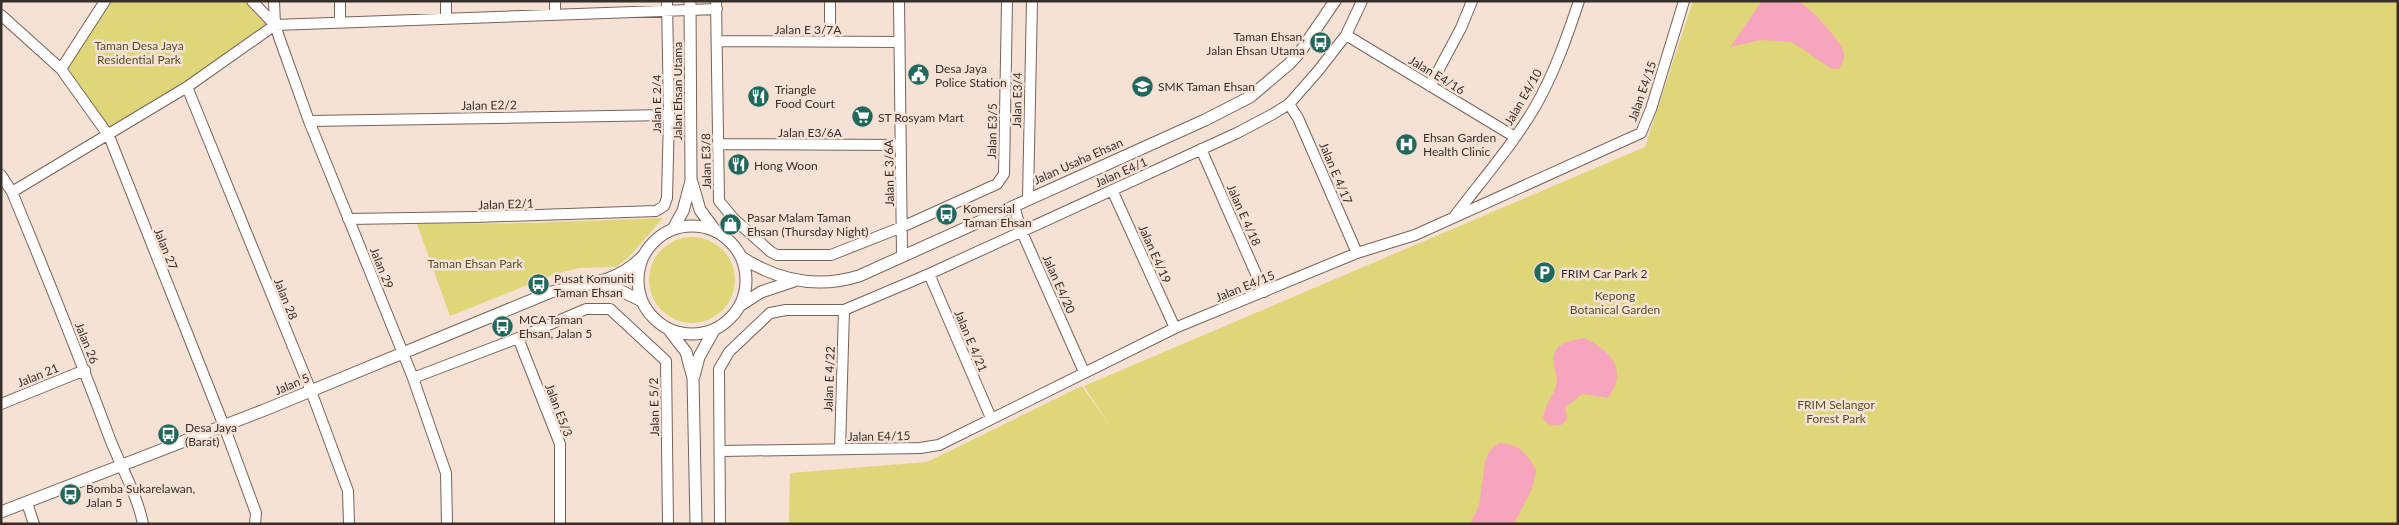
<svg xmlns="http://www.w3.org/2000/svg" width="2399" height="525" viewBox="0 0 2399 525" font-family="Lato,sans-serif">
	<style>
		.green { fill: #dfd579 }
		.water { fill: #f7a5bc }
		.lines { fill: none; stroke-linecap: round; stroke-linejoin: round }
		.minor-casing { stroke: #76645a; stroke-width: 12 }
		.tertiary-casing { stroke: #76645a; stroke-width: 13 }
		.minor { stroke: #fff; stroke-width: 10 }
		.tertiary { stroke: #fff; stroke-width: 11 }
		.labels { text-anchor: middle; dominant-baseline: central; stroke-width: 5; stroke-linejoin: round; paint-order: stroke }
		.street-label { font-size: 12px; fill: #372f2a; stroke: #f6e1d5 }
		.poi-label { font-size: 12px; fill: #372f2a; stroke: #f6e1d5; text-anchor: start }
		.park-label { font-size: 12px; fill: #565126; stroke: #f6e1d5 }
	</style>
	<rect width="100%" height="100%" fill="#f6e1d5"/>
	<path class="green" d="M112,1H244L270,26L111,130L68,68Z
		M1693,1H2398V524H789L790,473L927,462L1082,386L1112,429L1084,386L1645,147Z
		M663,218L629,257L616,267L579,268L555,274L450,316L417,224L527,223Z
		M649 280a43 43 0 1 1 86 0a43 43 0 1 1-86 0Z"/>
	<path class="water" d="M1762,1C1772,1 1789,0 1798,1C1809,6 1843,42 1844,54C1845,60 1842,64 1839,69H1832L1792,42L1761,40L1730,47Z
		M1584,338C1610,350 1629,369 1608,398L1582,394L1565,408L1567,419L1563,424C1554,427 1549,426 1543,419C1544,404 1555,395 1557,382C1557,377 1555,371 1554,366C1551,343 1566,342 1584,338Z
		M1499,443C1519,444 1528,453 1536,471L1532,489L1514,524H1470L1479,506L1485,462L1490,450Z"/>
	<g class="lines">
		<defs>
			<path id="minor" d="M252,1L275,25
				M274,1L275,25L279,37L309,121L413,378L446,473L447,524
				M340,1V22
				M446,1V18
				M555,1V15
				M716,1L719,201L734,219L771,252L777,255H831L902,227L997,184L1004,174L1007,1
				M830,1V42
				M899,1L902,255
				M1,15L61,69L109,136L224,426L256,513L255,524
				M275,25L717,9
				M1346,35L1515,137
				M717,41L899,42
				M61,69L105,1
				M1430,86L1461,28L1472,1
				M187,87L311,391L348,491L349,524
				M1289,104L1298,118L1357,253
				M309,121L669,115
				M719,144L901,145
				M1201,149L1264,292
				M1,175L12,192C46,274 79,356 110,439C121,467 137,494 143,524
				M1112,190L1175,328
				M12,192L187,87L275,25
				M1028,198L1032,1
				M1014,206L1021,230L1084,372
				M1454,217C1481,181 1512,146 1535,107C1554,74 1567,37 1579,1
				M348,219L475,217L656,211L664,206L667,198L669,115L667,1
				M929,274L991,418
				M518,338L560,444V524
				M413,378L518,338L586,309H610L666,361L668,524
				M1,404L85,370
				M840,449L844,310
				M721,451L920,448L939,445L1175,328L1357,253L1415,235L1641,133L1651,109L1684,1
				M27,503L34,524
				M720,524L719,369L729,352L770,313L786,310H844L929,274L1237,133L1273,114L1289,104L1318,71L1346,35L1362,1"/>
			<path id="tertiary" d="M692,182L700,210L715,230
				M638 280a54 54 0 1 1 108 0a54 54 0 1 1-108 0Z
				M669,231L673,229L683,211L691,181L690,1
				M741,257C777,280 817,289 859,276L1205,120L1250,97L1289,64L1300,52L1335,1
				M595,284L617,289L642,301
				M741,305L761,292L794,281
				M669,330L686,352L693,378L696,524
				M694,376L699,357L713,332
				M1,512L267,409L551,292C587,284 617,283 643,256"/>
		</defs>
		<use href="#minor" class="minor-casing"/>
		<use href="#tertiary" class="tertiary-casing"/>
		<use href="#minor" class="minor"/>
		<use href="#tertiary" class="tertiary"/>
	</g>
	<defs>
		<symbol id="bus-disc" viewBox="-11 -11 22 22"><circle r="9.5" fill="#21685c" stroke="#f6e1d5"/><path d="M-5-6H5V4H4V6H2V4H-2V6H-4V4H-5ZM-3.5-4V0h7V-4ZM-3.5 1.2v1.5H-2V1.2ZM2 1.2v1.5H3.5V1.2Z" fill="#fff"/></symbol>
		<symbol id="civic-disc" viewBox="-11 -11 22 22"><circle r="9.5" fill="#21685c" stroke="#f6e1d5"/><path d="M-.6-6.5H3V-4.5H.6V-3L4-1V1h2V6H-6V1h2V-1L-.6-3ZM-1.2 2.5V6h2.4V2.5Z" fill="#fff"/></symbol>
		<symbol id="school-disc" viewBox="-11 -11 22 22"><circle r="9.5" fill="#21685c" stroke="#f6e1d5"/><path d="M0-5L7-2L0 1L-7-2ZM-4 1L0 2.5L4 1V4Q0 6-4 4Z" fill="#fff"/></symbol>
		<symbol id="restaurant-disc" viewBox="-11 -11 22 22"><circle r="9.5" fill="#21685c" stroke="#f6e1d5"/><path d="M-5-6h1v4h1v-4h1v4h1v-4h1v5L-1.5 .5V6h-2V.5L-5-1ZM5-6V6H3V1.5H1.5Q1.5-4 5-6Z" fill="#fff"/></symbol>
		<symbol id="supermarket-disc" viewBox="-11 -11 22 22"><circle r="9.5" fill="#21685c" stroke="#f6e1d5"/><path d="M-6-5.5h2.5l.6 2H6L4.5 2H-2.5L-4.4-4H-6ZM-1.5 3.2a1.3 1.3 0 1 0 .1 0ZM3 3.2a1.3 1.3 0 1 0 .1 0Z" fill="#fff"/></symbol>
		<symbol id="hospital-disc" viewBox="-11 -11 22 22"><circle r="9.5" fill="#21685c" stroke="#f6e1d5"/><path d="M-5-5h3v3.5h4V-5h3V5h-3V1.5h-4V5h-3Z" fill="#fff"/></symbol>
		<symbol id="shop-disc" viewBox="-11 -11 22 22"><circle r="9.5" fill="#21685c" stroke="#f6e1d5"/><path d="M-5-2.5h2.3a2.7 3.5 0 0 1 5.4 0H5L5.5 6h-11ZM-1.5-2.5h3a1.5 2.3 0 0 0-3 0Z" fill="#fff"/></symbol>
		<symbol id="parking-disc" viewBox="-11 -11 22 22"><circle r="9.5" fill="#21685c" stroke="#f6e1d5"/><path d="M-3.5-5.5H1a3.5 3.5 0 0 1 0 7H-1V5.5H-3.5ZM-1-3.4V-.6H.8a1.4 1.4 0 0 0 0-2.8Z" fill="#fff"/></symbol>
	</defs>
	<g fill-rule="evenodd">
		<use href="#bus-disc" x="1308" y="30" width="25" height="25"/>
		<use href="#civic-disc" x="906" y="62" width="25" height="25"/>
		<use href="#school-disc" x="1130" y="74" width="25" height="25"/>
		<use href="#restaurant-disc" x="746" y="84" width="25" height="25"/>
		<use href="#supermarket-disc" x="850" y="104" width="25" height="25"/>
		<use href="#hospital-disc" x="1394" y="132" width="25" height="25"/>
		<use href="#restaurant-disc" x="726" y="152" width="25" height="25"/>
		<use href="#bus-disc" x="934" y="202" width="25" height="25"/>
		<use href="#shop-disc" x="718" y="212" width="25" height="25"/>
		<use href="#parking-disc" x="1532" y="260" width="25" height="25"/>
		<use href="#bus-disc" x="526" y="272" width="25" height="25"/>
		<use href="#bus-disc" x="490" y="314" width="25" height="25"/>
		<use href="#bus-disc" x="156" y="422" width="25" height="25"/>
		<use href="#bus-disc" x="58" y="482" width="25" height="25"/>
	</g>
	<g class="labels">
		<g class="street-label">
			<text x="808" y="29">Jalan E 3/7A</text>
			<text transform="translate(1437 75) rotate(31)">Jalan E4/16</text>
			<text transform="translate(677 91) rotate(-90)">Jalan Ehsan Utama</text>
			<text transform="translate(1642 91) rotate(-71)">Jalan E4/15</text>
			<text transform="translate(1523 97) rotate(-60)">Jalan E4/10</text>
			<text transform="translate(1017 100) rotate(-89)">Jalan E3/4</text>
			<text transform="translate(656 104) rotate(-90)">Jalan E 2/4</text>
			<text transform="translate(489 105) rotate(-1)">Jalan E2/2</text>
			<text transform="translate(992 131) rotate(-89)">Jalan E3/5</text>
			<text x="810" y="132">Jalan E3/6A</text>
			<text transform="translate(706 161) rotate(-91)">Jalan E3/8</text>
			<text transform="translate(1078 161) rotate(-24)">Jalan Usaha Ehsan</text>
			<text transform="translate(1121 172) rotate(-24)">Jalan E4/1</text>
			<text transform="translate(889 173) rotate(-91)">Jalan E 3/6A</text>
			<text transform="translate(1336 173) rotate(67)">Jalan E 4/17</text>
			<text transform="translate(506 204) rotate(-2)">Jalan E2/1</text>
			<text transform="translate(1244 215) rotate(66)">Jalan E 4/18</text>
			<text transform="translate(166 249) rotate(68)">Jalan 27</text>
			<text transform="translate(1155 254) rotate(66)">Jalan E4/19</text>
			<text transform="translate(382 268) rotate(68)">Jalan 29</text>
			<text transform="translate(1059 284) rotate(66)">Jalan E4/20</text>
			<text transform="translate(1245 286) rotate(-22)">Jalan E4/15</text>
			<text transform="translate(286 299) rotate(68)">Jalan 28</text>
			<text transform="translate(971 341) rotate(67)">Jalan E 4/21</text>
			<text transform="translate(87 343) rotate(68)">Jalan 26</text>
			<text transform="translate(38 375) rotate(-22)">Jalan 21</text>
			<text transform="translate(829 379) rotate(-88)">Jalan E 4/22</text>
			<text transform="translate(292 384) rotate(-23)">Jalan 5</text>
			<text transform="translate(654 407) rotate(-91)">Jalan E 5/2</text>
			<text transform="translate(559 410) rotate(69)">Jalan E5/3</text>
			<text transform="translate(879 436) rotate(-1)">Jalan E4/15</text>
		</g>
		<g class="poi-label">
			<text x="1305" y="36" text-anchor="end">Taman Ehsan,<tspan x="1305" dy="14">Jalan Ehsan Utama</tspan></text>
			<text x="935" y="68">Desa Jaya<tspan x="935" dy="14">Police Station</tspan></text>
			<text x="1158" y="86">SMK Taman Ehsan</text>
			<text x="775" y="89">Triangle<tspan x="775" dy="14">Food Court</tspan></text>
			<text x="878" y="117">ST Rosyam Mart</text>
			<text x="1423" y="137">Ehsan Garden<tspan x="1423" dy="14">Health Clinic</tspan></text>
			<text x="754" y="165">Hong Woon</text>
			<text x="963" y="208">Komersial<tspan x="963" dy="14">Taman Ehsan</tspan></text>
			<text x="747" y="217">Pasar Malam Taman<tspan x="747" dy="14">Ehsan (Thursday Night)</tspan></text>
			<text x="1561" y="273">FRIM Car Park 2</text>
			<text x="554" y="278">Pusat Komuniti<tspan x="554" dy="14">Taman Ehsan</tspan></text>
			<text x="519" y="319">MCA Taman<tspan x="519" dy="14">Ehsan, Jalan 5</tspan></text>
			<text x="185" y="427">Desa Jaya<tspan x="185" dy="14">(Barat)</tspan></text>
			<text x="86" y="488">Bomba Sukarelawan,<tspan x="86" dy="14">Jalan 5</tspan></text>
		</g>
		<g class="park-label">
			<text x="139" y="45">Taman Desa Jaya<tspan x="139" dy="14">Residential Park</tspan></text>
			<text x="475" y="263">Taman Ehsan Park</text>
			<text x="1615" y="295">Kepong<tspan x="1615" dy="14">Botanical Garden</tspan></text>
			<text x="1836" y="404">FRIM Selangor<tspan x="1836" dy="14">Forest Park</tspan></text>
		</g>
	</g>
	<rect width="2399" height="525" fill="none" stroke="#372f2a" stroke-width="5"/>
</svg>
